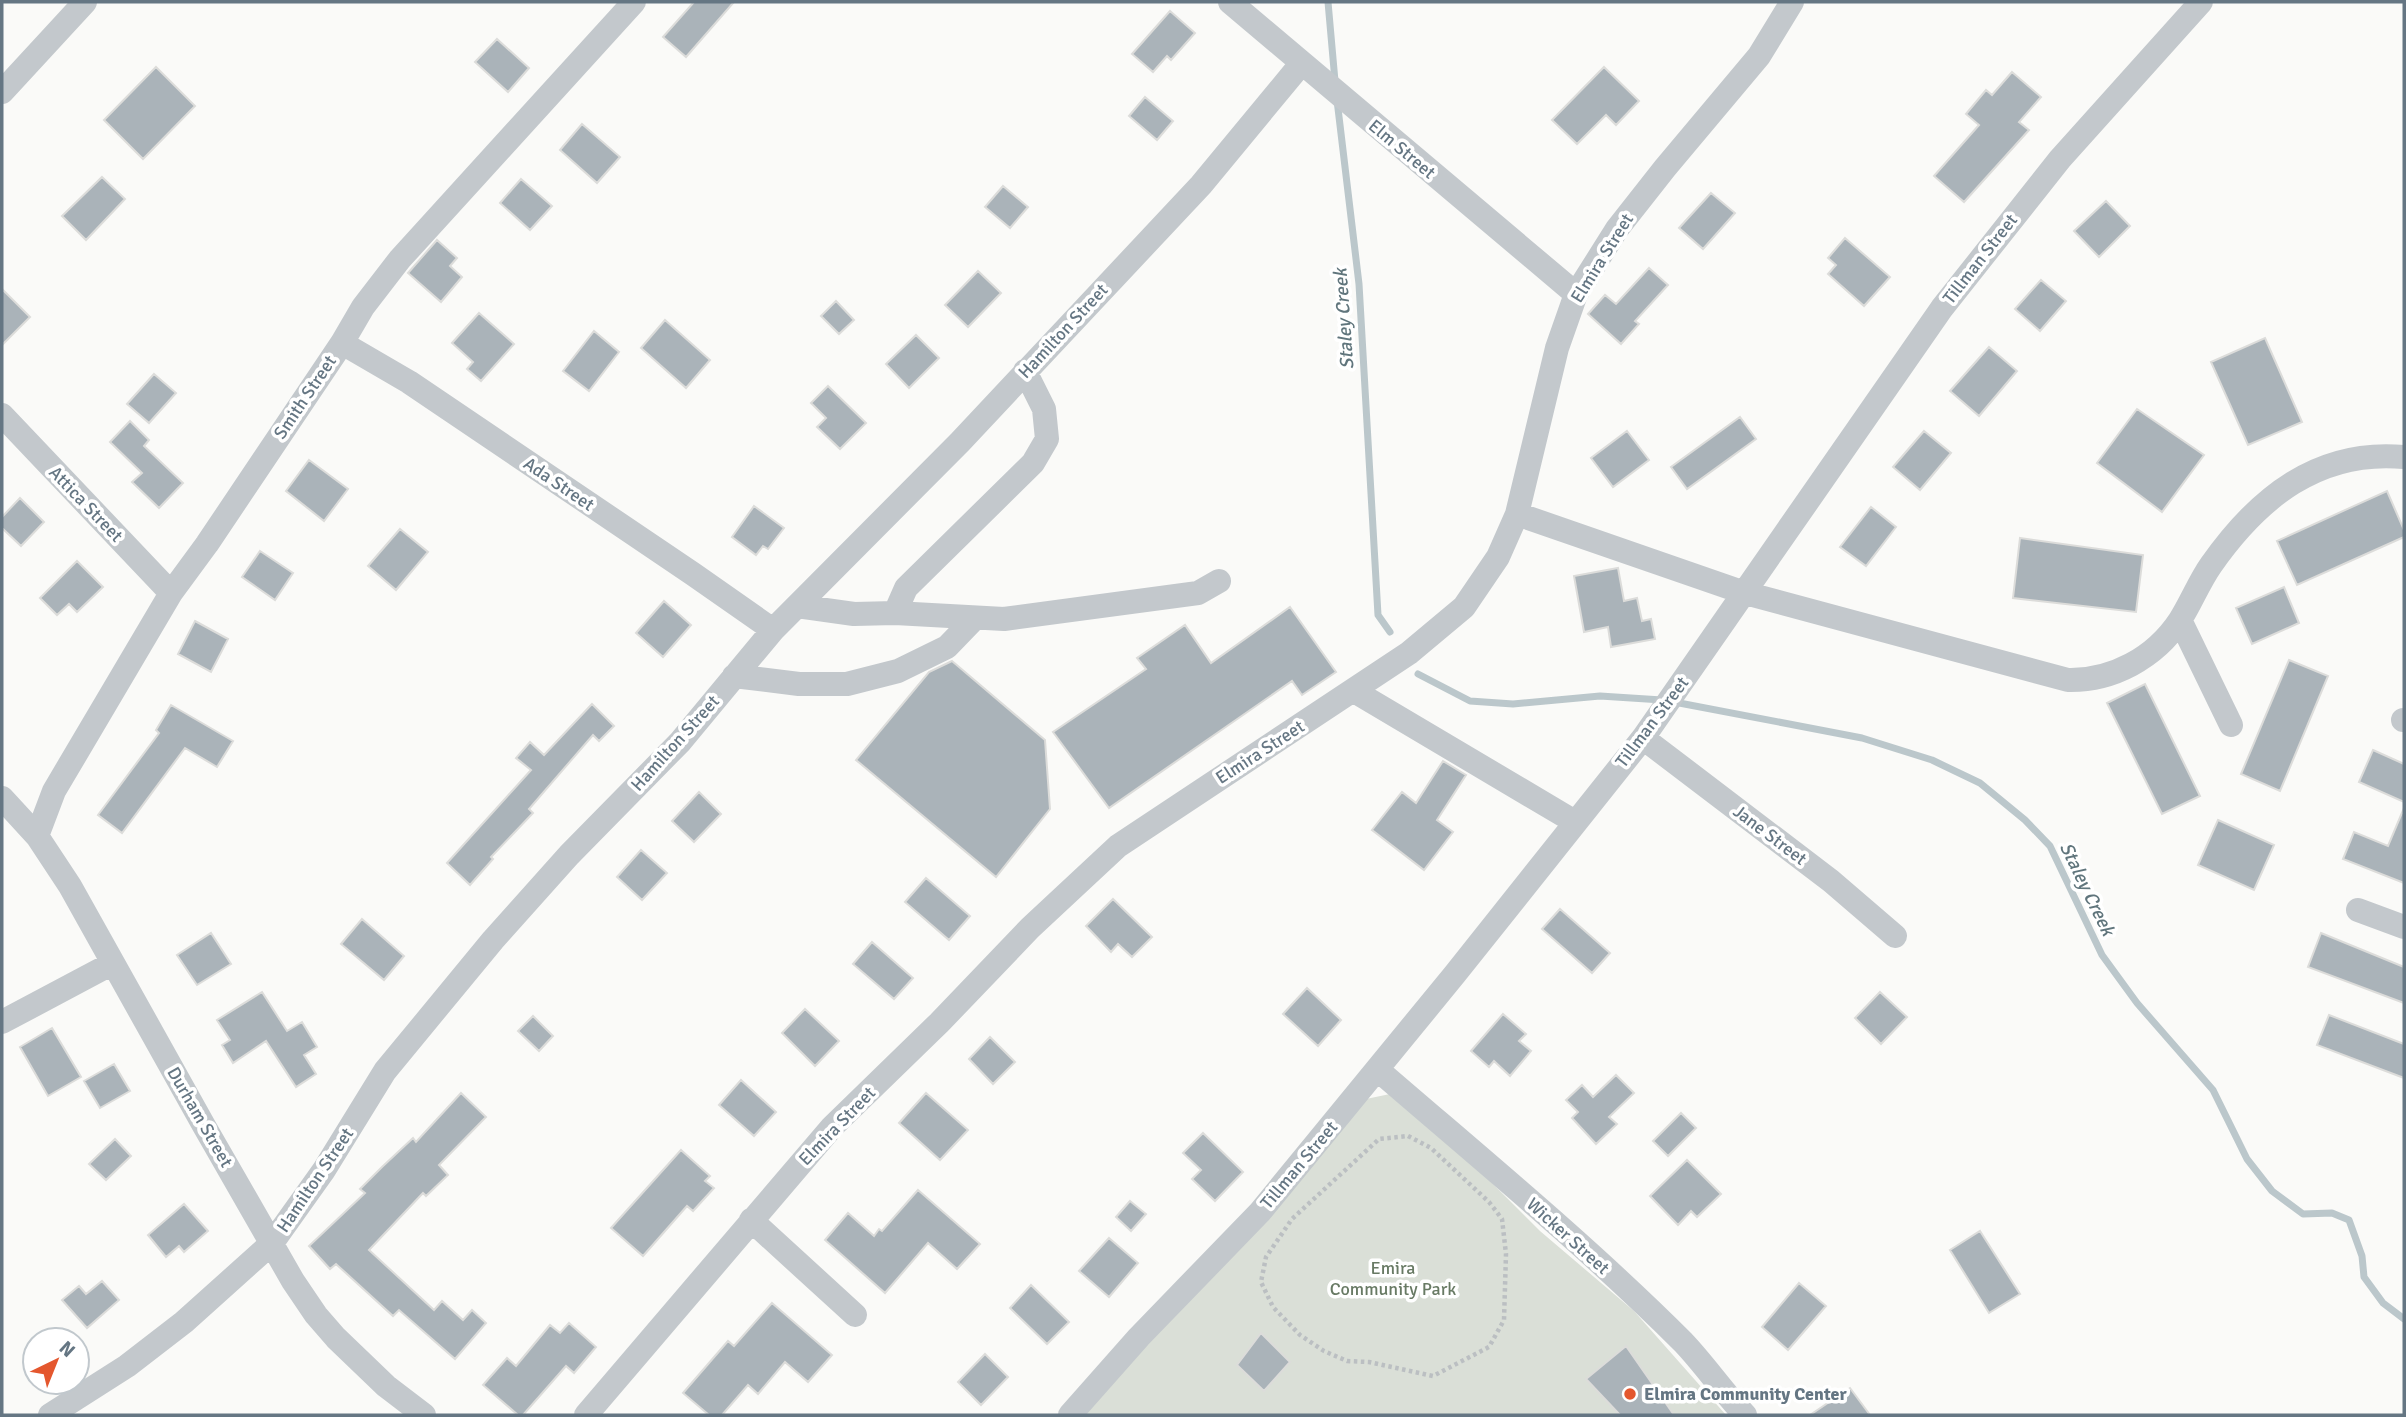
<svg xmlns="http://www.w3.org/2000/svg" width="2406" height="1417" viewBox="0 0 2406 1417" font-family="Signika,sans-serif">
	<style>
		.green { fill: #dadfd7 }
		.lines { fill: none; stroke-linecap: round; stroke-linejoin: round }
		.stream { stroke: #bbc7cb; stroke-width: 7 }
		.building { fill: #aab3b9; stroke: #dcdcda; stroke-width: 2 }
		.path { stroke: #bbbfc2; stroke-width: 4.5; stroke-dasharray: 3.5 3.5; stroke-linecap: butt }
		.minor { stroke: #c3c8cc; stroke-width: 24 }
		.poi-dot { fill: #e4572e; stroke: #fff; stroke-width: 2.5 }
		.labels { text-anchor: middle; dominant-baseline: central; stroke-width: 7; stroke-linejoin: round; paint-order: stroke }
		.street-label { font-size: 18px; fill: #657683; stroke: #fff }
		.park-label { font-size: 18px; fill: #687a64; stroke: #fff }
		.poi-label { font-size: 18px; font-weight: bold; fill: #657683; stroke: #fff; text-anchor: start }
		.water-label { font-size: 19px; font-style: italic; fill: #60757c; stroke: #fff }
	</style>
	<rect width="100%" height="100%" fill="#fafaf8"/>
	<path class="green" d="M1390,1094L1481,1172L1540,1231L1634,1311L1726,1415H1080L1366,1099Z"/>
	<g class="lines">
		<path class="stream" d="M1328,2L1335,81
			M1337,100L1359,284L1378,615L1390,632
			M1418,674L1470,701L1513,704L1600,696L1662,700
			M1674,702L1862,738L1932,760L1980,783L2025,820L2050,846L2102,955L2137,1003L2213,1090L2247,1159L2272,1191L2303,1214L2332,1213L2349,1220L2362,1256L2364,1277L2383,1303L2404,1319"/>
	</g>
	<path class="building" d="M694,2H734L686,57L663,37Z
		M1170,11L1195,33L1171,60L1167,56L1153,72L1132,54Z
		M497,39L529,68L508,92L475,62Z
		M156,67L195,106L143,159L104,120Z
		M1604,67L1639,101L1616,125L1606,115L1577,144L1552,120Z
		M2012,72L2041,97L2019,122L2029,130L1964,202L1934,176L1979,125L1966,114L1986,90L1992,95Z
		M1145,97L1173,121L1157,140L1129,116Z
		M582,124L620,157L597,183L560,150Z
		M102,177L125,199L86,240L62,216Z
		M521,179L552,206L530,230L500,203Z
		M1003,186L1028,207L1010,228L985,207Z
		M1711,193L1735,213L1703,249L1679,228Z
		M2106,201L2130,226L2099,257L2074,231Z
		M1845,238L1890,277L1864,306L1828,274L1836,265L1828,258Z
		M437,240L457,258L450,266L462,277L441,302L408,273Z
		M1649,268L1668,285L1635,321L1639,324L1621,344L1588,314L1605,295L1616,304Z
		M978,271L1001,293L968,327L945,305Z
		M2041,280L2066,301L2040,331L2015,309Z
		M2,289L30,317L2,345Z
		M836,301L854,320L839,334L821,316Z
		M479,313L514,344L481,381L467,369L473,362L452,343Z
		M665,320L710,360L686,388L641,348Z
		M594,331L619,352L589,391L563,371Z
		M916,335L939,358L909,388L886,364Z
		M2265,338L2302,422L2248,445L2211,362Z
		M1989,347L2017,371L1979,416L1950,391Z
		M154,374L176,393L149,423L127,404Z
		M828,386L866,423L840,449L817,427L826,418L811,403Z
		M2137,409L2204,455L2162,512L2097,463Z
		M1740,417L1756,439L1687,489L1671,467Z
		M130,421L149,440L144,446L183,483L159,508L132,482L142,473L110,442Z
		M1627,431L1649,460L1613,487L1591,458Z
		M1924,431L1951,453L1920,490L1893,467Z
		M309,460L348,489L324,521L286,491Z
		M2387,491L2404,530V537L2297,585L2277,541Z
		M20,498L44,522L21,546L2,528V517Z
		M754,506L784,528L768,549L763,546L756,555L732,537Z
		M1871,507L1896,527L1866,566L1840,547Z
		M400,529L428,552L396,590L368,566Z
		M2020,538L2143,555L2136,612L2013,598Z
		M260,551L293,573L275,600L242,577Z
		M77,561L103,587L77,612L69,604L57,615L40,598Z
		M1618,568L1624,601L1637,598L1642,621L1651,619L1655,639L1611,647L1608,627L1584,632L1574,576Z
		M2284,587L2299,623L2252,644L2236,608Z
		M664,601L691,625L663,657L636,633Z
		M1290,607L1336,672L1302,695L1292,681L1109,808L1053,732L1146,669L1137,658L1185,625L1211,663Z
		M195,621L228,639L211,672L178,654Z
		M2289,660L2328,676L2280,791L2241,774Z
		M952,661L1045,740L1050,809L996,877L856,760L929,672Z
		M2145,684L2200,796L2162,814L2107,703Z
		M592,704L614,726L599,741L593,735L529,809L533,813L491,857L493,859L470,885L447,863L531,770L516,758L530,742L544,755Z
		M171,705L233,741L217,767L185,748L122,833L98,815L159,733L156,730Z
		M2373,750L2404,764V802L2359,782Z
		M1443,761L1466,775L1437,820L1453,832L1424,870L1372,830L1402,792L1416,803Z
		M699,792L721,814L694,842L672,821Z
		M2404,808V883L2343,859L2354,832L2388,846Z
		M2218,820L2274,845L2254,890L2198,865Z
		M641,850L667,873L642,900L617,877Z
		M926,878L970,916L949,940L905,902Z
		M1113,899L1152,937L1132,957L1118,944L1111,952L1086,926Z
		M1560,909L1610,953L1592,973L1542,929Z
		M362,919L404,956L384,980L341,944Z
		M211,933L231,964L197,985L177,955Z
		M2321,933L2404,967V1003L2308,967Z
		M872,942L913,978L894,999L853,964Z
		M1307,988L1341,1020L1318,1046L1283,1014Z
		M262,992L287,1031L302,1022L317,1047L304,1055L316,1074L296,1087L266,1041L233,1063L222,1045L230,1040L217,1020Z
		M1880,992L1907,1017L1881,1044L1855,1018Z
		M805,1009L839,1041L815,1066L782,1033Z
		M1503,1014L1526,1034L1519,1041L1531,1051L1510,1076L1494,1061L1489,1067L1471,1051Z
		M2329,1015L2404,1044V1078L2317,1045Z
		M533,1016L553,1036L539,1051L518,1031Z
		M52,1028L81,1077L48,1096L20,1047Z
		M990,1037L1015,1062L993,1084L969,1059Z
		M114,1064L130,1091L100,1108L84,1081Z
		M1616,1075L1634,1093L1609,1117L1617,1124L1596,1144L1572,1118L1578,1112L1566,1100L1582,1085L1593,1097Z
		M741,1080L776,1112L754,1136L719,1105Z
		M461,1093L486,1117L439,1165L448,1175L426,1196L423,1193L369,1250L434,1310L442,1301L463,1320L472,1310L486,1323L455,1359L399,1310L393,1316L336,1264L330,1269L309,1246L365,1193L360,1189L382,1167L413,1138L416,1142Z
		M926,1093L968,1130L940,1160L899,1123Z
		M1681,1113L1696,1128L1668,1156L1653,1141Z
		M1203,1133L1243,1172L1215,1201L1192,1179L1201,1170L1183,1153Z
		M115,1139L131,1156L106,1180L89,1164Z
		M681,1150L710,1176L705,1181L714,1188L693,1211L687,1206L643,1256L611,1228Z
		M1687,1160L1721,1194L1697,1217L1691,1211L1678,1225L1650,1196Z
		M918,1190L980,1244L957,1269L928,1243L885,1293L825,1240L848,1213L874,1236L879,1229L882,1231Z
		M1130,1201L1146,1214L1131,1231L1116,1217Z
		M184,1204L208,1231L184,1252L179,1246L166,1257L148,1235Z
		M1980,1231L2020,1294L1989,1313L1950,1250Z
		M1109,1238L1138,1263L1109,1297L1079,1271Z
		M102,1281L119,1300L87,1328L62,1300L79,1286L86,1294Z
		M1799,1283L1826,1306L1788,1350L1762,1327Z
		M1031,1285L1069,1322L1047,1344L1010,1308Z
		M772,1303L832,1355L808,1382L785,1362L758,1394L748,1385L722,1415H709L683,1393L728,1341L734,1346Z
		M569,1323L596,1347L574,1373L566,1366L523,1415H518L483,1385L507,1358L516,1366L550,1325L560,1333Z
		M1261,1333L1290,1362L1264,1391L1237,1365Z
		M1626,1346L1674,1415H1620L1586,1379Z
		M985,1354L1008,1377L981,1405L958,1382Z
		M1850,1388L1870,1415H1810Z"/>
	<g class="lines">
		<path class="path" d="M1408,1136L1431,1148L1489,1202L1502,1219L1506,1254L1504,1320L1489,1347L1433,1376L1369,1362L1347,1361L1324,1351L1300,1335L1273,1307L1261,1282L1266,1257L1292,1219L1379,1139Z"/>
		<path class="minor" d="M1230,2L1576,294
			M2,92L85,2
			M342,343L409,382L693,574L773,630
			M2,415L171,593
			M1517,514L1745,593L2068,680C2112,681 2155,658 2180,620C2191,603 2199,582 2211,565C2258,498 2318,449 2404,457
			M797,606L854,614L895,613L1004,619L1198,593L1219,581
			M895,613L906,588L1033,463L1047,439L1044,409L1025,371
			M2180,620L2231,725
			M734,676L799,684H847L898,671L947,647L975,618
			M1354,691L1575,822
			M2403,720H2404
			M1643,738L1831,881L1895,936
			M2,798L37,836L70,886L203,1124L293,1281L316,1315L336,1338L386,1386L424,1415
			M37,836L54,791L171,593L207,544L342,343L363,307L400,259L634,2
			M2358,910L2404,927
			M2,1022L113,963
			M1378,1070C1481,1159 1587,1246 1683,1342C1705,1365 1723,1392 1745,1415
			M751,1220L855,1315
			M50,1415L127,1366L184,1322L272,1243L324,1170L385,1071L493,940L569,855L680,742L773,630L960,442L1201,185L1301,64
			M586,1415L832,1127L939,1023L1030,928L1118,846L1409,653L1464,607L1498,557L1517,514L1557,348L1576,294L1617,229L1665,168L1759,56L1792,2
			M1070,1415L1139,1337L1260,1212L1455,974L1643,738L1942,308L2060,159L2201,2"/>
	</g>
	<circle class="poi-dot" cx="1630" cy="1394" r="7"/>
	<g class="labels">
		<g class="street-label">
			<text transform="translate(1402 149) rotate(40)">Elm Street</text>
			<text transform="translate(1602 258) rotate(-58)">Elmira Street</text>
			<text transform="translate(1980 259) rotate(-52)">Tillman Street</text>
			<text transform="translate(1063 331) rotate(-47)">Hamilton Street</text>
			<text transform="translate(305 397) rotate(-56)">Smith Street</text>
			<text transform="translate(559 484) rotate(34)">Ada Street</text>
			<text transform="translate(86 504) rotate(46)">Attica Street</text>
			<text transform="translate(1652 722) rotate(-53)">Tillman Street</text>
			<text transform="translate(675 743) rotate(-48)">Hamilton Street</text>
			<text transform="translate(1260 752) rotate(-33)">Elmira Street</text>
			<text transform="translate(1770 835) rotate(37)">Jane Street</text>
			<text transform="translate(200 1117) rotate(60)">Durham Street</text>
			<text transform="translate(837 1126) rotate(-46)">Elmira Street</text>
			<text transform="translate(1299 1165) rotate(-50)">Tillman Street</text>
			<text transform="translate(315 1180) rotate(-56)">Hamilton Street</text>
			<text transform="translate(1568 1236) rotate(42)">Wicker Street</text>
		</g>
		<g class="park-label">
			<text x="1393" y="1268">Emira<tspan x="1393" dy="21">Community Park</tspan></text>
		</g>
		<g class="poi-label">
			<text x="1644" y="1394">Elmira Community Center</text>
		</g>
		<g class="water-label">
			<text transform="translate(1344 319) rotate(-94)">Staley Creek</text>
			<text transform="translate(2087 889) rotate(64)">Staley Creek</text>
		</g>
	</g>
	<rect width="2406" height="1417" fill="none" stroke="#657683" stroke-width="7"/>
	<g transform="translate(56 1361) rotate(43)"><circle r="33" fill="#ffffff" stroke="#c1c8cd" stroke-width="2"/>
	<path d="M0-5L12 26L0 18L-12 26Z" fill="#e4572e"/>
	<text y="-10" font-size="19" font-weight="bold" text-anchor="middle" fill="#657683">N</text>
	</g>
</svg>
